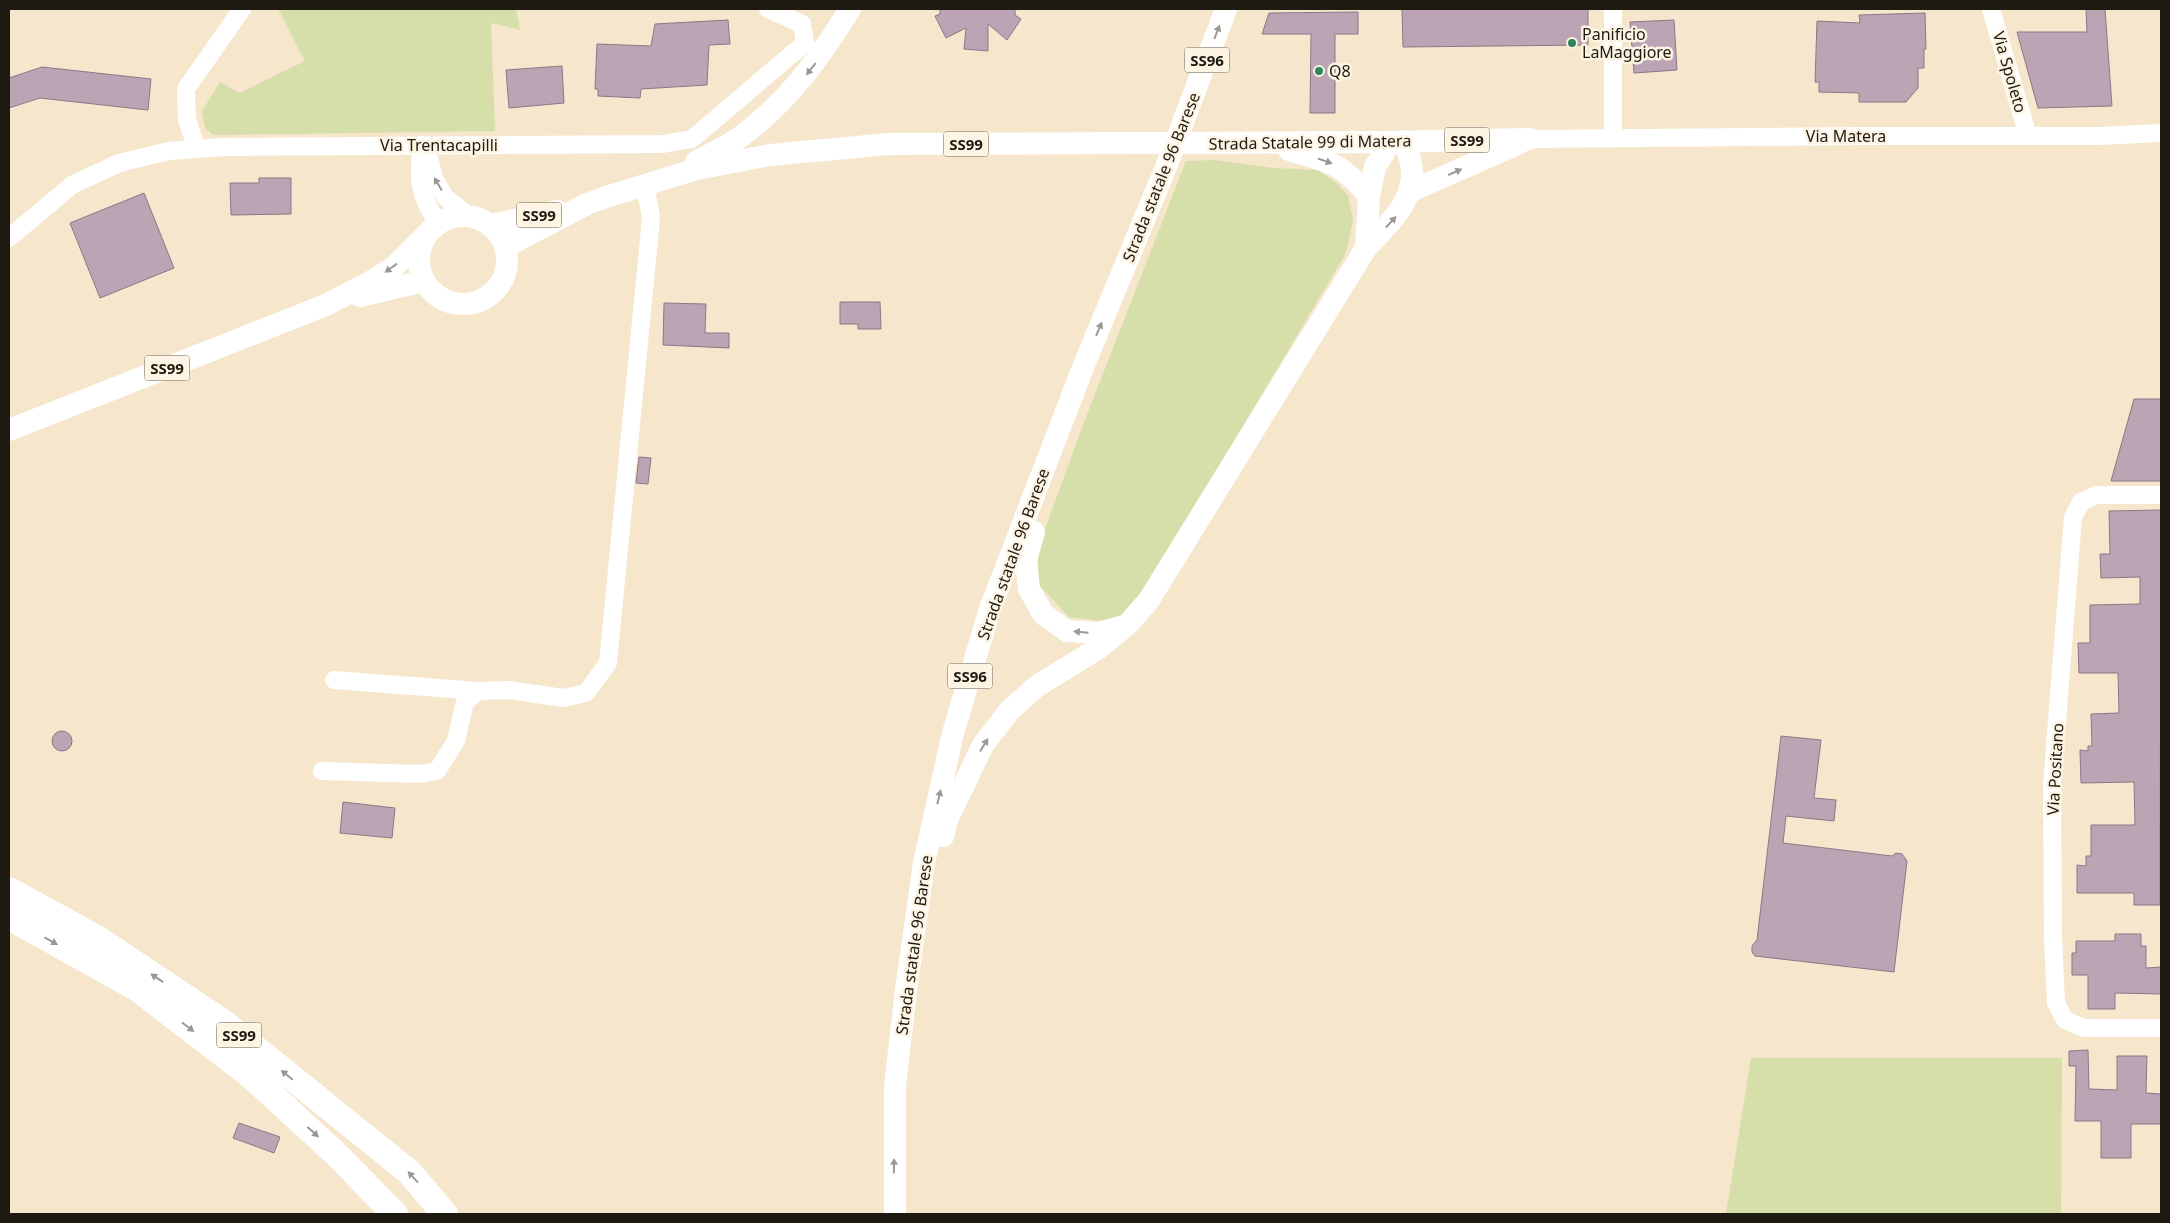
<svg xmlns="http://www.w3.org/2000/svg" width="2170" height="1223" viewBox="0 0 2170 1223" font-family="'Noto Sans',sans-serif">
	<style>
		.green { fill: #d6dfaa }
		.building { fill: #bca4b5; stroke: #8d7687 }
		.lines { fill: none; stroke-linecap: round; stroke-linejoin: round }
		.minor { stroke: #fff; stroke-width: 18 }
		.major { stroke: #fff; stroke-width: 22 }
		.highway { stroke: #fff; stroke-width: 26 }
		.oneway { fill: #9a9894 }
		.poi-dot { fill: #2e875c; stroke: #fdf4e4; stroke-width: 2 }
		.labels { text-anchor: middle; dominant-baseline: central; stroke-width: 5; stroke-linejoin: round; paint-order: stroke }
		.shield { fill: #fdf4e4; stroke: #625b50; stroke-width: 1 }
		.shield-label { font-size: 15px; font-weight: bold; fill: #1f1a11 }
		.poi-label { font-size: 16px; fill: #1f1a11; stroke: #fdf4e4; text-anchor: start }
		.street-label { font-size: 16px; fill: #1f1a11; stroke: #fdf4e4 }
	</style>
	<rect width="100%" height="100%" fill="#f5e6cc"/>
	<path class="green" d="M278,9H516L520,30L491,23L495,131L213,135L205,128L202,111L220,82L240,93L305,61Z
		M1215,160L1273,168L1318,170L1335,182L1348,195L1353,221L1346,253L1135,607L1114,622L1069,617L1039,585L1037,551L1083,425L1186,161Z
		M1751,1058H2062L2061,1214H1726Z"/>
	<path class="building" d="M940,9H1015V15L1021,19L1007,40L988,24V51L964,49L966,28L946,38L935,16L940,14Z
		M1402,9H1588V45L1403,47Z
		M2086,9H2105L2112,106L2038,108L2017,32H2087Z
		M1358,12V34H1335V113H1310L1311,34H1262L1269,13Z
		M1925,13L1926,49H1924V68H1918V88L1906,102H1859V93L1819,92V82H1815L1817,21L1860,23L1859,15Z
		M728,20L730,44L709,45L707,85L641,89L640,98L598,96V89H595L597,44L651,46L655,24Z
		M1674,20L1677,70L1634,73L1630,22Z
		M562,66L564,103L509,108L506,70Z
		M42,67L151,79L148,110L40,98L9,108V78Z
		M259,178H291V214L231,215L230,183H259Z
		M144,193L174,268L100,298L70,223Z
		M840,302H880L881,329H858V324H840Z
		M664,303L706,304L705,333H729V348L663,345Z
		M2134,399H2161V481H2111Z
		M639,457L651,458L648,484L636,483Z
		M2161,510L2160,905H2134V893H2077V865L2086,866V856H2091V825H2135L2134,782L2081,783L2080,750L2088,751V746H2092L2091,714L2119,713L2118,673H2079L2078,643H2090V605L2140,604V577L2101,578L2100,554H2110L2109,511Z
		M52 741a10 10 0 1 1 20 0a10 10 0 1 1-20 0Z
		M1781,736L1821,740L1814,798L1836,800L1834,821L1786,816L1783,843L1892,856L1896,853L1902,854L1907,861L1894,972L1755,956L1752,952V946L1757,940Z
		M343,802L395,808L392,838L340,833Z
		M2115,934H2141V946H2146V968L2161,967V994L2115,993V1009H2088V975H2072V953H2076V941H2115Z
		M2088,1050L2089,1089L2117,1090V1056H2147L2146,1093L2161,1094V1124H2131V1158H2101V1121H2075L2076,1066H2069V1051Z
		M239,1123L280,1137L274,1153L233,1138Z"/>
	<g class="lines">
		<path class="minor" d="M1991,9L2028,136
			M1613,138V9
			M1530,139L1862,136H2099L2161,133
			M421,145L430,161L434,179L445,197L467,215
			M421,148C418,181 419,195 438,223
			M197,149L187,120L186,89L242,9
			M9,238L72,185L119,163L169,151L225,147L663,144L692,139L805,43L802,24L768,9
			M2161,495H2096L2081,502L2073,517L2052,785L2053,936L2056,1003L2065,1020L2084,1028H2161
			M334,680L478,691
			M322,771L420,774L437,771L456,741L465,702L478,691L508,690L563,698L586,693L608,663L651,218L645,184"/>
		<path class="major" d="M1289,150C1329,161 1341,163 1369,196
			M696,162C710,154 726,147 739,138C788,102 819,59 850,9
			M1411,191L1520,143
			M419 260a44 44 0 1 1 88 0a44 44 0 1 1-88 0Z
			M491,225L557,211
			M505,247L587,204L606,197L697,169L770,155L889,144L1391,142L1530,139
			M1366,248L1369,196L1375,167L1391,142
			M360,296L424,281
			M9,430L326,305L370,282L394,267L426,235
			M1034,532L1026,560L1029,589L1043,614L1067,631L1099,633L1123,626
			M943,836L947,820L983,745L1010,710L1037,686L1099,648L1128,624L1149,600L1366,248C1388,224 1418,200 1411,163C1410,156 1406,148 1404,141
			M895,1214V1086L906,990L924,863L953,733L990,609L1084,365L1166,167L1226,9"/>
		<path class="highway" d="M9,890L100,940L223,1022L409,1172L445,1214
			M9,917L138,989L251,1076L334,1152L395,1214"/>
	</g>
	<defs><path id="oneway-solid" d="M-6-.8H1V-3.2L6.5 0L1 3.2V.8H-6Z" transform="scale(1.25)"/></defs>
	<g class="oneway">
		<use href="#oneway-solid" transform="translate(1217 32) rotate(-69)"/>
		<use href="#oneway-solid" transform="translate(811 69) rotate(128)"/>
		<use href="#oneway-solid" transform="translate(1325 161) rotate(19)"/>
		<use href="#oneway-solid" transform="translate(1455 172) rotate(-24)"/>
		<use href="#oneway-solid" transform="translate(438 184) rotate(-120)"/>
		<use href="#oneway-solid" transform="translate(1391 222) rotate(-47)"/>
		<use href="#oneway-solid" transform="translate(391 268) rotate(144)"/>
		<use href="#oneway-solid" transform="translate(1099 329) rotate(-67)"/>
		<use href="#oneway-solid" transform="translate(1081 632) rotate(-175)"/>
		<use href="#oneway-solid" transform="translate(984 745) rotate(-58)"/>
		<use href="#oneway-solid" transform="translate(939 797) rotate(-77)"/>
		<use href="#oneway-solid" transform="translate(51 941) rotate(29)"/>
		<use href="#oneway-solid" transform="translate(157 978) rotate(-147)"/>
		<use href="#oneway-solid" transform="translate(188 1027) rotate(37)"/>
		<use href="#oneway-solid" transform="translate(287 1075) rotate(-141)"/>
		<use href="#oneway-solid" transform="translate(313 1132) rotate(42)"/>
		<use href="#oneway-solid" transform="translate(894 1166) rotate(-89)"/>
		<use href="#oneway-solid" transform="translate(413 1177) rotate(-132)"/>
	</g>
	<g class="poi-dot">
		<circle cx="1572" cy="43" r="5"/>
		<circle cx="1319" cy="71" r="5"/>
	</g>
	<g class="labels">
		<g class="shield">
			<rect x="1184.5" y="47.5" width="45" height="25" rx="4"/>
			<rect x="1444.5" y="127.5" width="45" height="25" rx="4"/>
			<rect x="943.5" y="131.5" width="45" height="25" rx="4"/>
			<rect x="516.5" y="202.5" width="45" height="25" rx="4"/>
			<rect x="144.5" y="355.5" width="45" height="25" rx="4"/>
			<rect x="947.5" y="663.5" width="45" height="25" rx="4"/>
			<rect x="216.5" y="1022.5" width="45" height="25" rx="4"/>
		</g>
		<g class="shield-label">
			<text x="1207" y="60">SS96</text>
			<text x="1467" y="140">SS99</text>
			<text x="966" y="144">SS99</text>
			<text x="539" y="215">SS99</text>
			<text x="167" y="368">SS99</text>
			<text x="970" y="676">SS96</text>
			<text x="239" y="1035">SS99</text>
		</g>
		<g class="poi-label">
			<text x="1582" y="34">Panificio<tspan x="1582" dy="18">LaMaggiore</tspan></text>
			<text x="1329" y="71">Q8</text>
		</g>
		<g class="street-label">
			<text transform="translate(2010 72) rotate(74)">Via Spoleto</text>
			<text x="1846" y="136">Via Matera</text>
			<text transform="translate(1310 142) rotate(-1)">Strada Statale 99 di Matera</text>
			<text x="439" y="145">Via Trentacapilli</text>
			<text transform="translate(1161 177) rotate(-68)">Strada statale 96 Barese</text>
			<text transform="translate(1013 554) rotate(-70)">Strada statale 96 Barese</text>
			<text transform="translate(2055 769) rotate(-87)">Via Positano</text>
			<text transform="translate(914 945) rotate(-82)">Strada statale 96 Barese</text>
		</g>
	</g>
	<rect width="2170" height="1223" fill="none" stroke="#1f1a11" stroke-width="20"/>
</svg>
